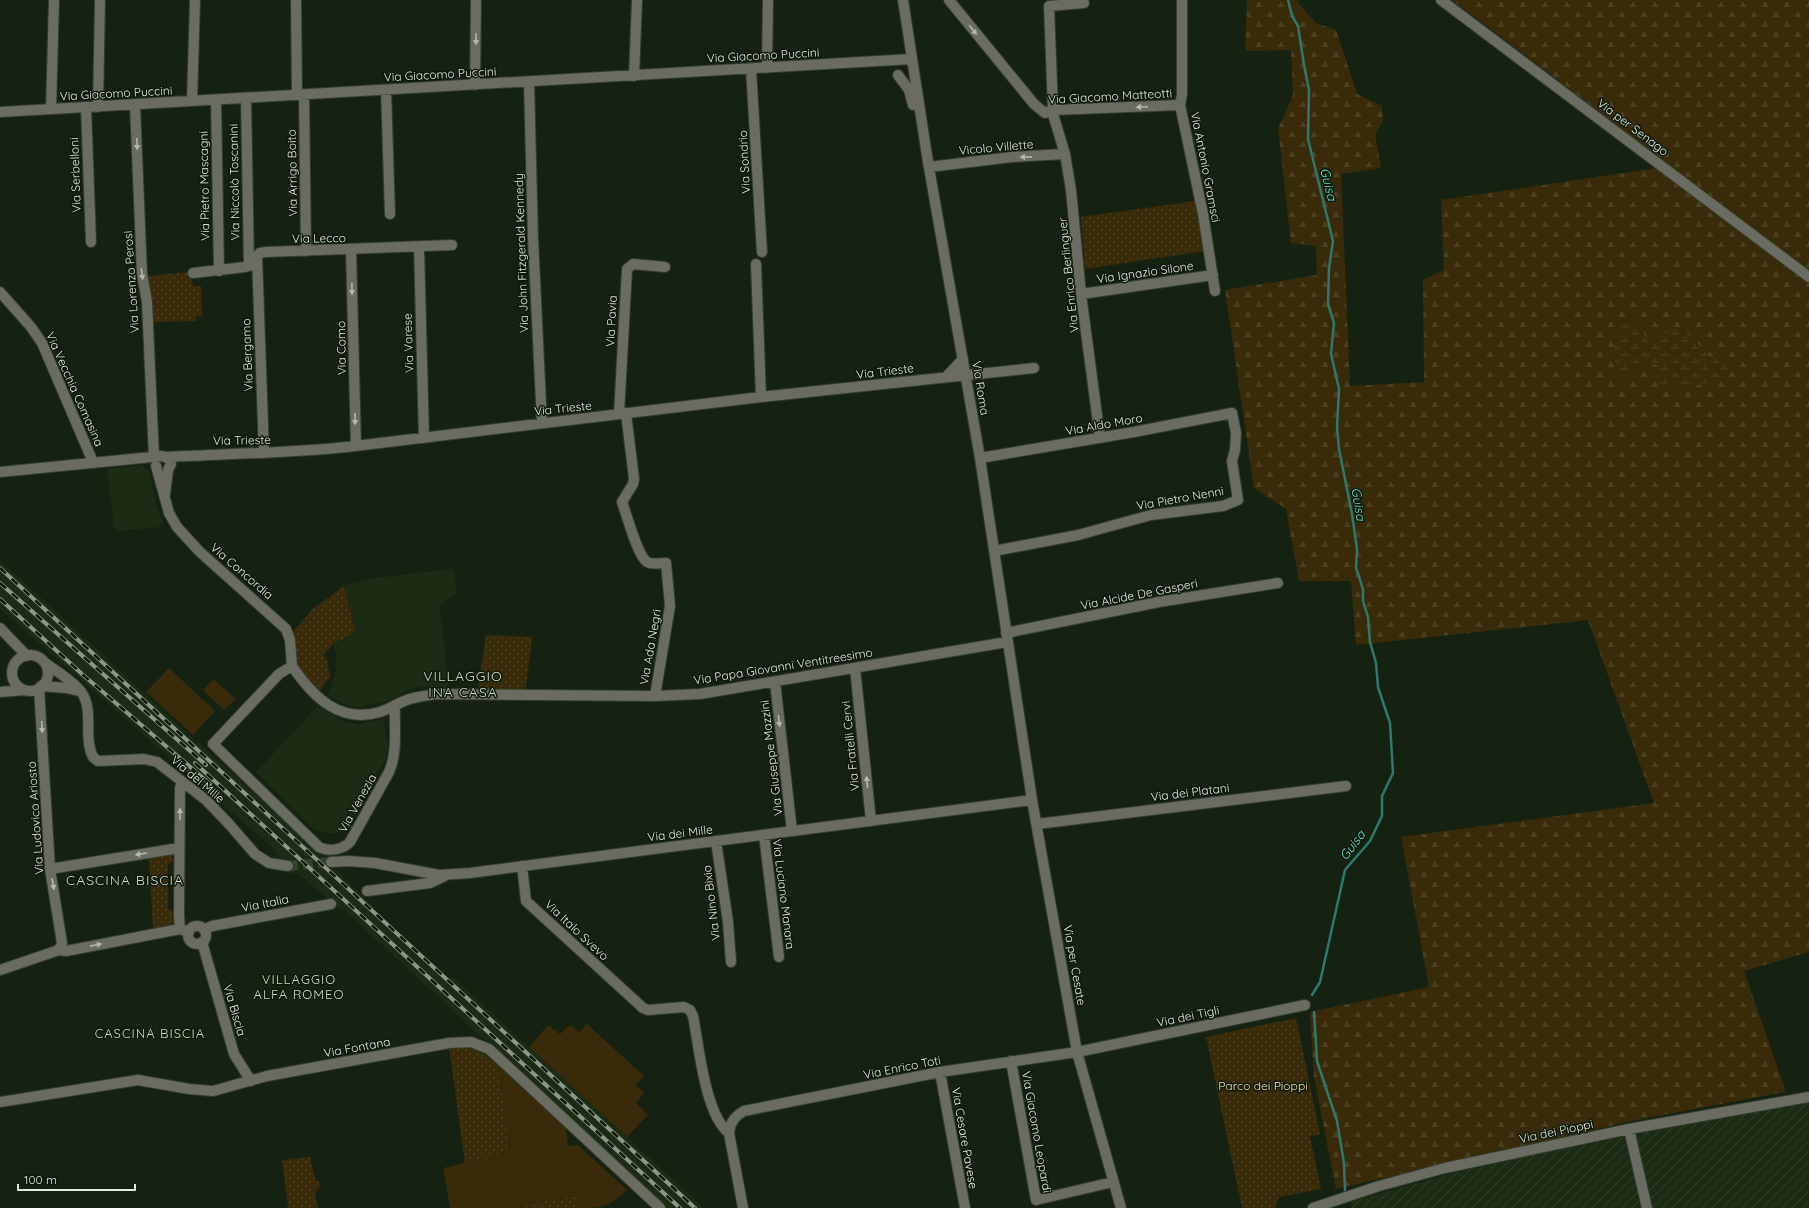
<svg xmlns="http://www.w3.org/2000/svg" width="1809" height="1208" viewBox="0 0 1809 1208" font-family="Quicksand,sans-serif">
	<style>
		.built { fill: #1c2b14 }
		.industrial { fill: url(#industrial-furrows) }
		.grass { fill: url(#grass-dots) }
		.forest { fill: url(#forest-firs) }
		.wetland { fill: url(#wetland-marsh) }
		.garden { fill: #392b09 }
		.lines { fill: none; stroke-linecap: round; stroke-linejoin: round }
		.stream { stroke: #2d7970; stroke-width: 2.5 }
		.minor-tunnel { stroke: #354030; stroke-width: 10; stroke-dasharray: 10 5; stroke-linecap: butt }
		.minor-casing { stroke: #333e2e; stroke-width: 12 }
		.minor { stroke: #6a6b61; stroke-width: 10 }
		.rail-casing { stroke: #8d9688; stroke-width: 4 }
		.rail { stroke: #0d1808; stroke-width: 2.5; stroke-dasharray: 8; stroke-linecap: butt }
		.oneway { fill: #b4b8ae }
		.labels { text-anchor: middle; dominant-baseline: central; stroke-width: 3; stroke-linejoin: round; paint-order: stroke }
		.street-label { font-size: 12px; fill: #e5ece1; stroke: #0d1808 }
		.park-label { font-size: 12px; fill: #fae2ab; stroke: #0d1808 }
		.water-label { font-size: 13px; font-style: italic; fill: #5be9d8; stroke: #0d1808 }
		.neighbourhood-label { font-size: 13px; letter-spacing: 1px; fill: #ceddc7; stroke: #0d1808 }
		.quarter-label { font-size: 14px; letter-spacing: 1px; fill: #ceddc7; stroke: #0d1808 }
	</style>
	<defs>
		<pattern id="industrial-furrows" width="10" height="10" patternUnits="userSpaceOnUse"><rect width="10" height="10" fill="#1c2b14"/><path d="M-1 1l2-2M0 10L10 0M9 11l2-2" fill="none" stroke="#32402b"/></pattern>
		<pattern id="grass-dots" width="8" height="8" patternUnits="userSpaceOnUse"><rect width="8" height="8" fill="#392b09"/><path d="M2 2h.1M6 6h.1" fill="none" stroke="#4c4021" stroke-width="1.8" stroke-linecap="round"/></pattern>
		<pattern id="forest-firs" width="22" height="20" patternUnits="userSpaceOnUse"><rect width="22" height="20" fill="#392b09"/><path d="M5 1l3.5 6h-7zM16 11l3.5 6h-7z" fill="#4c4021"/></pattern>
		<pattern id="wetland-marsh" width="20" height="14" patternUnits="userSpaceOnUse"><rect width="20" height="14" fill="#392b09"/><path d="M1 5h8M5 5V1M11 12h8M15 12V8" fill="none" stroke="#4c4021"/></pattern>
	</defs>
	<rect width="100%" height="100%" fill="#162211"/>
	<path class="built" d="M144,466L149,470L155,502L163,522L160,527L118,531L114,528L107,472L110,468Z
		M0,560L194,739L193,741L195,744L198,742L320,854L331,855L332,869L337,870L401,935L448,978H454L704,1208H666L342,908L339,909L298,873L289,874L288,859H275L277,852L0,609Z
		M450,569L454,572L456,593L440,606L449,687H420L407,690L388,701L358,707L343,704L327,695L332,685L336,671V654L333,644L356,632L344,586L368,579Z
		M318,706L344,722L360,724L383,719L388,747L386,758L353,819L340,832L330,834L314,830L256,772Z"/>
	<path class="industrial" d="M1809,1101V1208H1351L1350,1202L1457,1172L1617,1135Z"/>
	<path class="grass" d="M1195,201L1204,251L1085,269L1081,217Z
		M190,272L193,286H201L202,316L196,317V321L153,322L151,300L146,276Z
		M344,586L356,632L333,644L323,655L327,660L330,677L318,693L296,669L291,634L313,609Z
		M486,635L532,637L525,695H477Z
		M169,854L173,859V861L168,865V908L173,912V922L170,925L153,928L149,857Z
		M1296,1018L1320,1134L1310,1136L1321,1189L1279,1197L1275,1208H1242L1206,1037Z
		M457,1045L480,1051L499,1066L510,1153L465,1163L449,1047Z
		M310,1157L315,1179L321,1184L315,1194L318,1208H288L282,1160Z
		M576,1195L578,1208H505Z"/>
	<path class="forest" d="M1247,0H1297L1298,3L1316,23L1336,30L1357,94L1382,106L1383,122L1375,134L1381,168L1341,174L1350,386L1424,382L1423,280L1444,270L1441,200L1671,166L1452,0H1809V952L1744,971L1786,1092L1636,1120L1336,1189L1314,1077L1310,1012L1429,987L1401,837L1654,803L1588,620L1356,645L1351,581H1299L1286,509L1254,488L1225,290L1317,275L1316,246L1291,243L1278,129L1293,95L1291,50L1245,51Z"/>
	<path class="wetland" d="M1627,322H1635L1648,339C1659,341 1665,330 1677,330C1693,331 1700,351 1713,358C1718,360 1723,360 1728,362L1730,367C1720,386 1678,391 1660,384L1658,380L1657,365C1639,359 1637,375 1622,379C1612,363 1611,334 1627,322Z"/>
	<path class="garden" d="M169,668L215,711L193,735L146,692Z
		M214,679L235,699L224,710L203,690Z
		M587,1024L644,1076L636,1085L644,1093L636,1103L648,1115L627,1137L529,1047L548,1025L560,1034L570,1025L579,1032Z
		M499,1066L566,1128L568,1146L578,1145L627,1190C607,1208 604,1208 578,1208L576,1195L505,1208H450L443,1168L510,1152Z"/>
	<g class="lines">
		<path class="stream" d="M1288,0L1292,16L1298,26L1304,65L1309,90L1308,139L1333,241L1329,268L1328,304L1334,323L1331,354L1339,389L1337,427L1339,449L1352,514L1357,549L1356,568L1363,589V601L1368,617L1370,642L1376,663L1378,687L1390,723L1393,773L1382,796V816L1370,841L1345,870L1320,982L1312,995
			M1314,1012L1317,1061L1337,1121L1344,1163L1345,1191"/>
		<path class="minor-tunnel" d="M288,866L331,862"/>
		<defs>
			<path id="minor" d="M296,0L297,95
				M903,0L928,162L980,458L1032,800L1077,1052L1121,1208
				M949,0L1034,104L1045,113L1053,110L1180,105
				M1182,0V94L1180,105L1203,214L1215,291
				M1441,0L1809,277
				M767,68L768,0
				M751,69L762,252
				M898,75L909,90L913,105
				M634,76L637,0
				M529,82L533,238L542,423
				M475,85L476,0
				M386,90L390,214
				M304,95L306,251
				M246,98L249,266
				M216,100L219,271
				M192,101L195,0
				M135,105L142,274L147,302L154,457
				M86,107L91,242
				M98,107L100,0
				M51,109L54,0
				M1053,110L1049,6L1084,3
				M1052,111L1065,154L1071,190L1081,294L1100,438
				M0,112L912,59
				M929,167L1012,157L1065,154
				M419,247L424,438
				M351,250L356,446
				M257,256L264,453
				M756,264L761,397
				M193,273L245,267L260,253L266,252L452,245
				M0,292L31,327L42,343L93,462
				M1081,294L1213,275
				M946,377L963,359
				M626,413L634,479L633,484L622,502C627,515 637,555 647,562C653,565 660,563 666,563L670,606L655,696
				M619,414L627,269L633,264L665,267
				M166,457C227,454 287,453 347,447L761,397L1034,368
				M980,458L1134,432L1232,413L1236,433L1235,450L1232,461L1238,500L1223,506L1151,515L1078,535L994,551
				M156,466L169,513L177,527L200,552L286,629L290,640L292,666
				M0,472L162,456L169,459L171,464L168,470L165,494
				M0,628L27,656
				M1006,633L1159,602L1278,583
				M12 673a18 18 0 1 1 36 0a18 18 0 1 1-36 0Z
				M43,661C55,671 73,680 82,693C94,711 83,738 93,757L98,761L144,759L157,762L206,800L229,824L255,854L269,863L288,866
				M292,666C313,697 340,724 380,712C392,708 402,700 414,698C421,696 429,695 436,694L655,696L700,694L1007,642
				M292,666L279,674L213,744L319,847C329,852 342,850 350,842L389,772C398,752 394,727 395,705
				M855,668L871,821
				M775,682L792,831
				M41,686L66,688L79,691
				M0,692L25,690
				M182,782L180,788L179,916L180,929L189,932
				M1037,824L1346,786
				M764,835L779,957
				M716,841L728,922L731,962
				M331,862L348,861L375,863L439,875L470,873L1032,800
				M522,866L526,901L643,1008L648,1010L684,1007L690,1010L693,1016C699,1046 705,1115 729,1133
				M50,869L179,848
				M367,891L430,883L445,876
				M188 935a9 9 0 1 1 18 0a9 9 0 1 1-18 0Z
				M204,930L212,926L331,904
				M202,942L234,1054L251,1081
				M58,950L66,951L180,929
				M0,970L56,951L60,948L62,943L50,869L39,688
				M1011,1061L1036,1200L1113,1182
				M940,1072L965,1208
				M0,1102L138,1080L189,1089L213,1091L267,1076L449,1043L471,1042L489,1049L660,1208
				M1629,1129L1647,1208
				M743,1208L729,1133C730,1122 735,1116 744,1111L940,1072L1077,1052L1305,1005
				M1313,1208L1379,1186L1445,1168L1629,1129L1809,1097"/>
		</defs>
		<use href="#minor" class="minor-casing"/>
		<use href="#minor" class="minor"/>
		<defs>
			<path id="rail" d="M0,568L695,1208
				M0,583L206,765
				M0,599L82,674L210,784
				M195,763L680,1208"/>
		</defs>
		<use href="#rail" class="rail-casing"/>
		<use href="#rail" class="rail"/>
	</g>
	<defs><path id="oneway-solid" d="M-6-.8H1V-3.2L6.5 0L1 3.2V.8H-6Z"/></defs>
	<g class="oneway">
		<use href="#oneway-solid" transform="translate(973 30) rotate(51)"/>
		<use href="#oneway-solid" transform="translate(476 39) rotate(91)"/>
		<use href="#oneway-solid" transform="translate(1142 107) rotate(178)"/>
		<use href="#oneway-solid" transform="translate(137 144) rotate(88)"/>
		<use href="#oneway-solid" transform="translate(1026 157) rotate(179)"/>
		<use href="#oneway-solid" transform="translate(142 274) rotate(83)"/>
		<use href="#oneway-solid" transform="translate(352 289) rotate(89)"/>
		<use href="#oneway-solid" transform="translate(355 419) rotate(89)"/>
		<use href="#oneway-solid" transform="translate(779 721) rotate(83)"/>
		<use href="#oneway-solid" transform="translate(42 727) rotate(87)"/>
		<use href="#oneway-solid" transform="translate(867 782) rotate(-96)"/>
		<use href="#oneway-solid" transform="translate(180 814) rotate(-90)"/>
		<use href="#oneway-solid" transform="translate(141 854) rotate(171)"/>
		<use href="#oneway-solid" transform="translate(53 884) rotate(80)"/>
		<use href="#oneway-solid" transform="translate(96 945) rotate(-11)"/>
	</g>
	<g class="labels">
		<g class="street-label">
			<text transform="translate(763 55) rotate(-3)">Via Giacomo Puccini</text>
			<text transform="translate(440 74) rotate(-3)">Via Giacomo Puccini</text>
			<text transform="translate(116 93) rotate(-3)">Via Giacomo Puccini</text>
			<text transform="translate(1110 96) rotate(-3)">Via Giacomo Matteotti</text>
			<text transform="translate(1633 127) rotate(37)">Via per Senago</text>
			<text transform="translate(996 147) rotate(-5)">Vicolo Villette</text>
			<text transform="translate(744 162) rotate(-93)">Via Sondrio</text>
			<text transform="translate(1206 167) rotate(79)">Via Antonio Gramsci</text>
			<text transform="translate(292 173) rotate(-91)">Via Arrigo Boito</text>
			<text transform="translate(75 175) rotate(-92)">Via Serbelloni</text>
			<text transform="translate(234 182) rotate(-91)">Via Niccolò Toscanini</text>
			<text transform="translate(204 186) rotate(-91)">Via Pietro Mascagni</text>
			<text transform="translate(319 238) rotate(-1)">Via Lecco</text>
			<text transform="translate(521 253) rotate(-92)">Via John Fitzgerald Kennedy</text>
			<text transform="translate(1145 272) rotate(-8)">Via Ignazio Silone</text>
			<text transform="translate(1068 275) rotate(-96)">Via Enrico Berlinguer</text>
			<text transform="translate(131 282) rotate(-94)">Via Lorenzo Perosi</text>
			<text transform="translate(611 321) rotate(-87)">Via Pavia</text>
			<text transform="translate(408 343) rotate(-92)">Via Varese</text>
			<text transform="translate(341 348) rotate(-91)">Via Como</text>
			<text transform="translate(247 355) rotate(-92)">Via Bergamo</text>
			<text transform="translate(885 371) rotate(-7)">Via Trieste</text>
			<text transform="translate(981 388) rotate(81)">Via Roma</text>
			<text transform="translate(75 389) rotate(66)">Via Vecchia Comasina</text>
			<text transform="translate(563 408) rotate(-6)">Via Trieste</text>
			<text transform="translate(1104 424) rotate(-10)">Via Aldo Moro</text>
			<text transform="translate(242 440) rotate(-1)">Via Trieste</text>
			<text transform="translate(1180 498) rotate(-10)">Via Pietro Nenni</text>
			<text transform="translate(242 571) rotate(41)">Via Concordia</text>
			<text transform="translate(1139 594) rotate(-11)">Via Alcide De Gasperi</text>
			<text transform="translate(650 647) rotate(-80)">Via Ada Negri</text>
			<text transform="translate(783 666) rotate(-9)">Via Papa Giovanni Ventitreesimo</text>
			<text transform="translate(850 746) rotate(-96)">Via Fratelli Cervi</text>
			<text transform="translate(771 758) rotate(-97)">Via Giuseppe Mazzini</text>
			<text transform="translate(198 779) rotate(40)">Via dei Mille</text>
			<text transform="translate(1190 792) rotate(-7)">Via dei Platani</text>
			<text transform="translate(357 803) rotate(-61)">Via Venezia</text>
			<text transform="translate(35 818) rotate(-94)">Via Ludovico Ariosto</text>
			<text transform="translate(680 833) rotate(-7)">Via dei Mille</text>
			<text transform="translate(784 894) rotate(83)">Via Luciano Manara</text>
			<text transform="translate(265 903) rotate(-11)">Via Italia</text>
			<text transform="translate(711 903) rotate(-97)">Via Nino Bixio</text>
			<text transform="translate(577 930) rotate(43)">Via Italo Svevo</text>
			<text transform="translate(1075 965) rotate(80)">Via per Cesate</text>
			<text transform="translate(235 1010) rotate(74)">Via Biscia</text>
			<text transform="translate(1188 1016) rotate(-12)">Via dei Tigli</text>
			<text transform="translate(357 1047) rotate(-10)">Via Fontana</text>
			<text transform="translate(902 1067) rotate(-11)">Via Enrico Toti</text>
			<text transform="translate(1556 1131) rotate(-12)">Via dei Pioppi</text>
			<text transform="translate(1037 1132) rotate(80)">Via Giacomo Leopardi</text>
			<text transform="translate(965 1138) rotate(80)">Via Cesare Pavese</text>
		</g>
		<g class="park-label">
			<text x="1263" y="1085">Parco dei Pioppi</text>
		</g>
		<g class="water-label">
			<text transform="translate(1329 184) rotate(76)">Guisa</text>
			<text transform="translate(1359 504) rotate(81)">Guisa</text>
			<text transform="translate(1352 845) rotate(-53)">Guisa</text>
		</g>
		<g class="neighbourhood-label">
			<text x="299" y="979">VILLAGGIO<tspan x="299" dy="15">ALFA ROMEO</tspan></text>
			<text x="150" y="1033">CASCINA BISCIA</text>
		</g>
		<g class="quarter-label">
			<text x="463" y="676">VILLAGGIO<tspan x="463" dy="16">INA CASA</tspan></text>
			<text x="125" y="880">CASCINA BISCIA</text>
		</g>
	</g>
	<path d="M18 1184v6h117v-6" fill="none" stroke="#e5ece1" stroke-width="2"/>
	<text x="24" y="1184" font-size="12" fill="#e5ece1" stroke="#0d1808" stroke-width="3" paint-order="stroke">100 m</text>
</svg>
